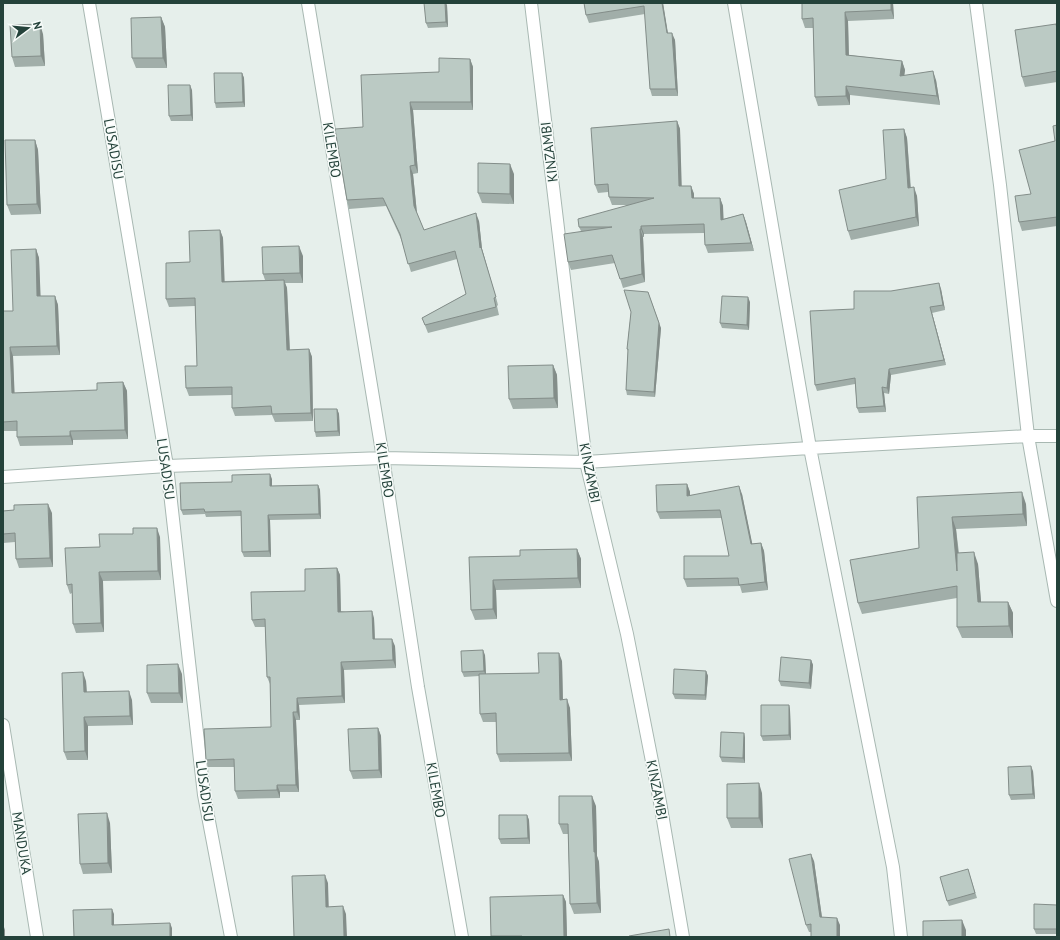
<svg xmlns="http://www.w3.org/2000/svg" width="1060" height="940" viewBox="0 0 1060 940" font-family="'PT Sans',sans-serif">
	<style>
		.lines { fill: none; stroke-linecap: round; stroke-linejoin: round }
		.minor-casing { stroke: #a8b8b2; stroke-width: 14 }
		.minor { stroke: #fff; stroke-width: 12 }
		.wall { fill: #a1aea9 }
		.shaded-wall { fill: #838d89 }
		.building { fill: #bbcac4; stroke: #838d89 }
		.labels { text-anchor: middle; dominant-baseline: central; stroke-width: 3; stroke-linejoin: round; paint-order: stroke }
		.street-label { font-size: 14px; fill: #24423a; stroke: #f7fbf9 }
	</style>
	<rect width="100%" height="100%" fill="#e6efeb"/>
	<g class="lines">
		<defs>
			<path id="minor" d="M89,3L167,466L204,795L231,937
				M308,3L383,458L418,687L462,937
				M531,3L586,462L627,634L660,802L683,937
				M734,3L810,448L893,867L901,937
				M976,3L1000,185L1028,436L1057,601
				M3,477L167,466L383,458L586,462L810,448L1028,436H1057
				M3,725L37,937"/>
		</defs>
		<use href="#minor" class="minor-casing"/>
		<use href="#minor" class="minor"/>
	</g>
	<path class="wall" d="M584,3H663L668,33L675,40L678,96H652L650,89L645,14L589,23L586,15Z
		M802,3H893L894,19L848,21L849,55L902,61L905,70L904,76L936,80L940,105L850,95V105L818,106L815,97L813,28H805L802,19Z
		M447,5L448,27L428,28L426,23Z
		M161,17L165,27L167,68H136L132,58Z
		M1057,26V82L1025,87L1022,77Z
		M43,34L45,66L15,67L12,57Z
		M470,59L473,67V110H413L418,173L413,174L417,213L424,230L479,221L482,249L498,305L497,306L499,315L428,333L422,318L466,294L457,259L411,272L401,239L386,206L349,209L347,200L363,127L439,72Z
		M242,73L244,78L245,107L216,108L215,103Z
		M192,90L193,121H171L169,116Z
		M677,121L680,129L681,186H691L694,194V198H720L723,206V219L743,214L746,222L754,251L708,253L705,245L704,233L644,234V237H643L645,282L623,288L615,263L571,270L568,262L581,231L579,227L627,205H612L609,197L608,192L598,193L595,185Z
		M1057,125V226L1022,231L1019,222L1031,194L1055,141Z
		M904,129L907,138L911,188L917,196L919,226L851,240L848,231L886,179Z
		M35,140L38,150L41,214L11,215L7,205Z
		M514,174V204L482,203L478,193Z
		M220,230L223,238L224,281L265,280L263,274L303,256V283H285L287,288L290,350L309,349L312,357L313,421L275,422L272,415L235,416L232,408V395L189,396L186,388L197,366L195,306L169,307L166,299L190,262Z
		M36,249L39,258L40,296H55L58,305L60,355L13,356L14,393L97,390L123,382L127,391L128,439L73,440V445L20,446L17,437V431H3V311H13Z
		M941,289L945,310L932,313L946,365L891,375L889,394L884,393L886,412L859,413L857,408L855,384L817,391L815,385L891,291Z
		M750,302L749,330L722,328L720,323Z
		M631,312L661,328L655,397L627,395L626,390L628,351L627,349Z
		M553,365L557,375L558,408L513,409L509,399Z
		M337,409L339,414L340,436L316,437L315,432Z
		M272,479V486L318,485L320,490L321,519L270,520L271,557H244L242,552L241,516L206,517L205,514L183,515L181,510L232,482Z
		M687,484L690,492V495L742,494L752,544L761,543L764,551L768,590L742,593L740,586L687,587L684,579L729,556L722,518L660,519L657,512Z
		M917,497L1026,504L1027,526L956,529L959,553L978,564L981,602H1008L1013,613V638H962L957,627V598L862,614L858,603L919,548Z
		M14,510L52,513L53,567L19,568L16,559L15,542L3,543V511Z
		M160,537L161,580L103,581L104,632L76,633L73,624L72,593L70,594L67,585L100,547Z
		M577,549L581,559V588L496,590L497,619L475,620L471,610L469,557L520,556Z
		M337,568L340,575L341,611L374,618L375,639L395,646L396,668L344,670L345,703L299,705L300,720H296L299,792H280V798L238,799L235,791L234,767H208L206,760L271,727L270,684L267,677L265,627H255L252,620L305,591Z
		M485,655L486,674L539,673L562,661L563,700L570,708L572,761L500,762L497,754L496,722H483L480,714L479,676L464,677L462,672Z
		M811,660L813,665L811,689L781,686L779,681Z
		M706,671L708,676L706,700L675,699L673,694Z
		M182,674L183,703H151L147,693Z
		M86,681L87,692L132,700L133,725L88,726V760H67L64,752Z
		M789,705L790,710L791,740L763,741L761,736Z
		M378,728L381,736L382,778L353,779L350,771Z
		M744,733L745,738V763L722,762L720,757Z
		M1033,771L1035,799L1011,800L1009,795Z
		M762,793L763,828H731L727,818Z
		M596,806L597,856L599,862L601,913L574,914L570,904L568,834H563L559,824Z
		M527,815L529,820L530,844H501L499,839Z
		M110,823L112,873L83,874L80,864Z
		M814,861L822,917L840,925V937H811V932H809L806,925Z
		M968,869L977,898L949,906L947,901Z
		M563,895L566,902L567,937H491V936Z
		M1057,905V934H1036L1034,929Z"/>
	<path class="shaded-wall" d="M445,3H446L447,5L448,27L446,22Z
		M662,3H663L669,41L667,33Z
		M891,3H893L894,19L891,10Z
		M845,12L848,21L849,64L846,55Z
		M161,17L165,27L167,68L163,58Z
		M40,24L43,34L45,66L41,56Z
		M672,33L675,40L678,96L676,89Z
		M470,59L473,67V110L471,102Z
		M902,61L905,70L903,85L900,76Z
		M933,71L936,80L940,105L937,96Z
		M242,73L244,78L245,107L243,102Z
		M190,85L192,90L193,121L191,115Z
		M846,86L850,95V105L846,96Z
		M410,102L413,110L418,173L415,165Z
		M677,121L680,129L682,194L679,186Z
		M904,129L907,138L911,197L908,188Z
		M35,140L38,150L41,214L37,204Z
		M510,164L514,174V204L510,194Z
		M410,166L413,174L417,214L414,206Z
		M691,186L694,194V206L692,198Z
		M914,187L917,196L919,226L916,217Z
		M720,198L723,206L724,228L721,220Z
		M476,213L479,221L482,249L498,305L480,248Z
		M743,214L746,222L754,251L751,243Z
		M641,226L644,234V237L641,229Z
		M640,229L643,237L645,282L642,274Z
		M220,230L223,238L225,290L222,282Z
		M299,246L303,256V283L300,273Z
		M36,249L39,258L41,305L37,296Z
		M284,280L287,288L290,358L287,350Z
		M939,283L941,289L945,310L943,305Z
		M648,292L661,328L655,397L654,392Z
		M55,296L58,305L60,355L57,346Z
		M748,297L750,302L749,330L747,325Z
		M930,307L932,313L946,365L944,360Z
		M10,347L13,356L15,402L12,393Z
		M309,349L312,357L313,421L311,413Z
		M553,365L557,375L558,408L554,398Z
		M889,369L891,375L889,394L887,388Z
		M123,382L127,391L128,439L125,430Z
		M882,387L884,393L886,412L884,406Z
		M337,409L339,414L340,436L338,431Z
		M70,431L73,440V445L70,436Z
		M270,474L272,479V491L270,486Z
		M687,484L690,492V504L687,496Z
		M318,485L320,490L321,519L319,514Z
		M739,486L742,494L754,552L751,544Z
		M1022,492L1026,504L1027,526L1023,514Z
		M48,504L52,513L53,567L50,558Z
		M268,515L270,520L271,557L269,551Z
		M952,517L956,529L961,582L957,571Z
		M157,528L160,537L161,580L158,571Z
		M761,543L764,551L768,590L765,582Z
		M577,549L581,559V588L578,578Z
		M974,552L978,564L982,614L978,602Z
		M337,568L340,575L341,619L338,612Z
		M99,572L103,581L104,632L101,623Z
		M493,580L496,590L497,619L493,609Z
		M1008,602L1013,613V638L1009,626Z
		M372,611L374,618L375,646L373,639Z
		M392,639L395,646L396,668L393,660Z
		M483,650L485,655L486,676L484,671Z
		M559,653L562,661L563,708L560,700Z
		M811,660L813,665L811,689L809,683Z
		M341,662L344,670L345,703L342,696Z
		M178,664L182,674L183,703L179,693Z
		M706,671L708,676L706,700L705,695Z
		M83,672L86,681L87,701L84,692Z
		M129,691L132,700L133,725L130,716Z
		M297,698L299,705L300,720L297,712Z
		M567,699L570,708L572,761L569,753Z
		M789,705L790,710L791,740L789,735Z
		M293,712L296,720L299,792L296,785Z
		M84,717L88,726V760L85,751Z
		M378,728L381,736L382,778L379,770Z
		M744,733L745,738V763L743,758Z
		M1031,766L1033,771L1035,799L1033,794Z
		M759,783L762,793L763,828L759,818Z
		M277,785L280,792V798L277,790Z
		M592,796L596,806L597,856L599,862L601,913L597,903L594,852Z
		M107,813L110,823L112,873L108,863Z
		M527,815L529,820L530,844L528,838Z
		M811,854L814,861L823,925L820,917Z
		M325,875L328,883L329,915L326,907Z
		M563,895L566,902L567,937H564Z
		M343,906L346,914L347,937H344Z
		M112,909L114,914V930L112,925Z
		M837,918L840,925V937H837Z
		M962,920L966,930V937H962Z
		M170,923L172,928V937H170Z
		M3,924L5,930V937H3Z"/>
	<path class="building" d="M424,3H445L446,22L426,23Z
		M584,3H662L667,33H672L676,89H650L644,6L586,15Z
		M802,3H891V10L845,12L846,55L902,61L900,76L933,71L937,96L846,86V96L815,97L813,18L802,19Z
		M161,17L163,58H132L131,18Z
		M40,24L41,56L12,57L10,25Z
		M1056,24L1057,29V71L1022,77L1015,30Z
		M439,58L470,59L471,102H410L415,165L410,166L414,206L424,230L476,213L480,248L481,247L496,297L494,298L496,307L425,325L422,318L466,294L455,251L408,264L400,234L383,198L347,200L335,129L363,127L361,75L439,72Z
		M214,73H242L243,102L215,103Z
		M168,85H190L191,115L169,116Z
		M677,121L679,186H691L692,198H720L721,220L743,214L751,243L705,245L704,224L641,226V229H640L642,274L620,279L612,255L568,262L564,234L612,227H579L578,219L654,198L609,197L608,184L595,185L591,128Z
		M1057,125V217L1019,222L1015,196L1031,194L1019,150L1055,141L1053,126Z
		M904,129L908,188L914,187L916,217L848,231L839,190L886,179L883,130Z
		M5,140H35L37,204L7,205Z
		M478,163L510,164V194L478,193Z
		M220,230L222,282L284,280L287,350L309,349L311,413L272,414L271,406L232,408V387L186,388L185,366H197L195,298L166,299V263L190,262L189,231Z
		M299,246L300,273L263,274L262,247Z
		M36,249L37,296H55L57,346L10,347L12,393L97,390V383L123,382L125,430L70,431V436L17,437V421L3,422V311H13L11,250Z
		M939,283L943,305L930,307L944,360L889,369L887,388L882,387L884,406L857,408L855,378L815,385L810,311L854,309V291H891Z
		M624,290L648,292L659,323L654,392L626,390L628,349H627L631,312Z
		M722,296L748,297L747,325L720,323Z
		M553,365L554,398L509,399L508,366Z
		M314,409H337L338,431L315,432Z
		M270,474V486L318,485L319,514L268,515L269,551L242,552L241,511L205,512L204,509L181,510L180,483L232,482V475Z
		M687,484V496L739,486L751,544L761,543L765,582L739,585L738,578L684,579V556H729L720,510L657,512L656,485Z
		M1022,492L1023,514L952,517L957,571V553L974,552L978,602H1008L1009,626L957,627V586L858,603L850,560L919,548L917,497Z
		M48,504L50,558L16,559L15,533L3,534V511L14,510V505Z
		M133,528H157L158,571L99,572L101,623L73,624L72,584L67,585L65,548L100,547L99,534H133Z
		M577,549L578,578L493,580V609L471,610L469,557L520,556V550Z
		M337,568L338,612L372,611L373,639H392L393,660L341,662L342,696L297,698V712H293L296,785H277V790L235,791L234,759L206,760L204,729L271,727L270,677H267L265,619L252,620L251,592L305,591V569Z
		M483,650L484,671L462,672L461,651Z
		M538,653H559L560,700L567,699L569,753L497,754L496,713L480,714L479,674L539,673Z
		M781,657L811,660L809,683L779,681Z
		M178,664L179,693H147V665Z
		M674,669L706,671L705,695L673,694Z
		M83,672L84,692L129,691L130,716L84,717L85,751L64,752L62,673Z
		M761,705H789V735L761,736Z
		M378,728L379,770L350,771L348,729Z
		M721,732L744,733L743,758L720,757Z
		M1031,766L1033,794L1009,795L1008,767Z
		M759,783V818H727V784Z
		M559,796H592L594,852H595L597,903L570,904L568,824H559Z
		M107,813L108,863L80,864L78,814Z
		M499,815H527L528,838L499,839Z
		M811,854L820,917L837,918V937H811V924L806,925L789,859Z
		M968,869L975,893L947,901L940,877Z
		M325,875L326,907L343,906L344,937H294L292,876Z
		M563,895L564,937H522V936H491L490,897Z
		M1034,904L1057,905V929H1034Z
		M112,909V925L170,923V937H74L73,910Z
		M962,920V937H923V921Z
		M669,929L670,937H629V936Z"/>
	<g class="labels">
		<g class="street-label">
			<text transform="translate(114 149) rotate(80)">LUSADISU</text>
			<text transform="translate(332 150) rotate(81)">KILEMBO</text>
			<text transform="translate(549 152) rotate(-97)">KINZAMBI</text>
			<text transform="translate(166 469) rotate(82)">LUSADISU</text>
			<text transform="translate(385 470) rotate(81)">KILEMBO</text>
			<text transform="translate(590 473) rotate(79)">KINZAMBI</text>
			<text transform="translate(436 790) rotate(80)">KILEMBO</text>
			<text transform="translate(657 790) rotate(79)">KINZAMBI</text>
			<text transform="translate(205 791) rotate(82)">LUSADISU</text>
			<text transform="translate(22 843) rotate(81)">MANDUKA</text>
		</g>
	</g>
	<rect width="1060" height="940" fill="none" stroke="#24423a" stroke-width="8"/>
	<g transform="translate(28 28) rotate(74)" stroke="#f7fbf9" stroke-width="3" paint-order="stroke">
	<path d="M0-3L7 15L0 10L-7 15Z" fill="#24423a"/>
	<text y="-6" font-size="11" font-weight="bold" text-anchor="middle" fill="#24423a">N</text>
	</g>
</svg>
